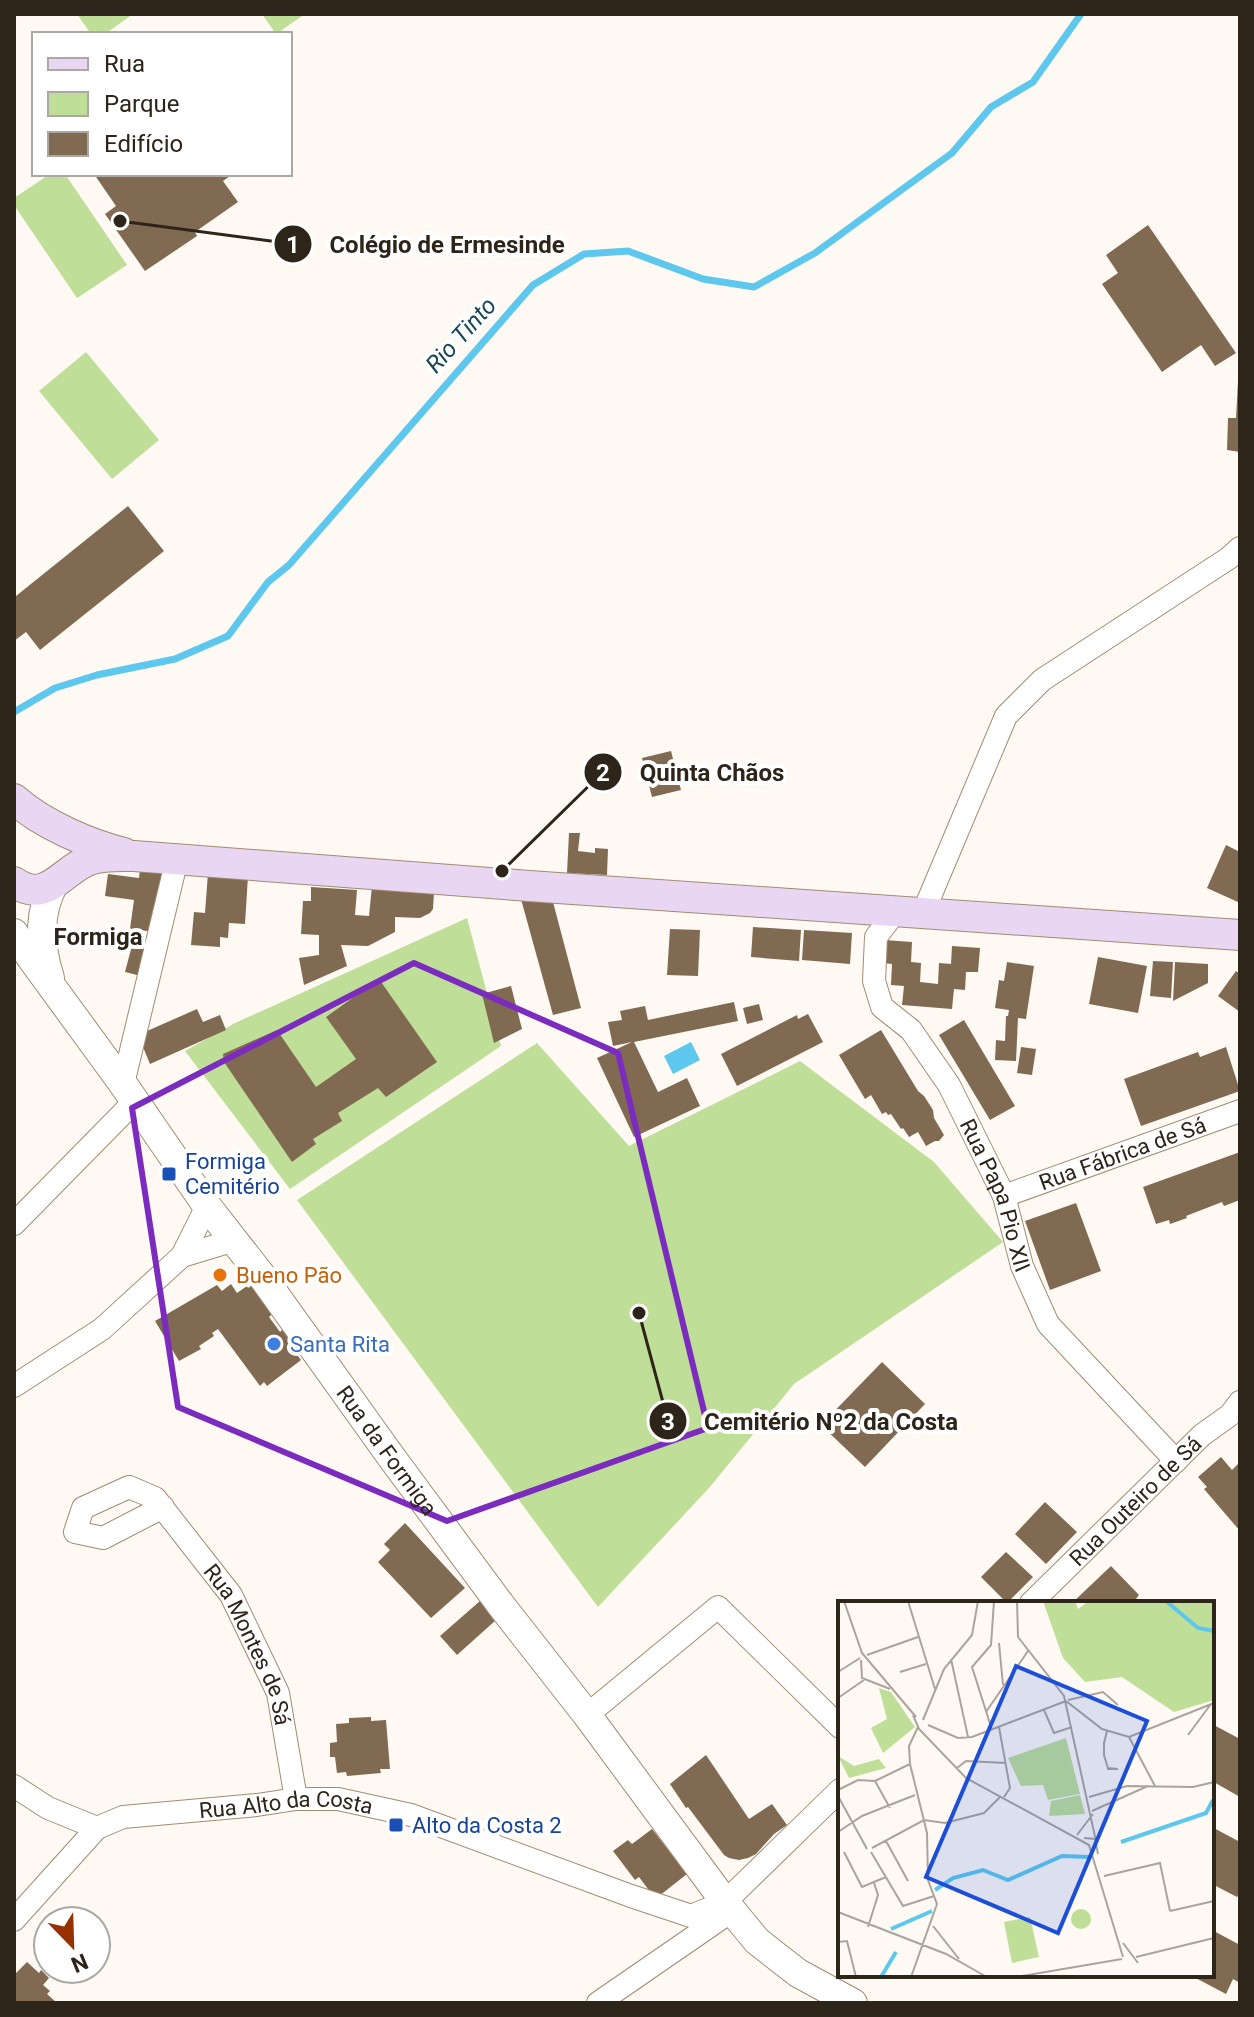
<svg xmlns="http://www.w3.org/2000/svg" width="1254" height="2017" viewBox="0 0 1254 2017" font-family="Roboto,sans-serif">
	<style>
		.green { fill: #bfde97 }
		.water { fill: #5ec7ed }
		.lines { fill: none; stroke-linecap: round; stroke-linejoin: round }
		.stream { stroke: #5ec7ed; stroke-width: 7 }
		.building { fill: #806a52 }
		.minor-casing { stroke: #a28b72; stroke-width: 24 }
		.tertiary-casing { stroke: #a28b72; stroke-width: 30 }
		.secondary-casing { stroke: #a28b72; stroke-width: 32 }
		.minor { stroke: #fff; stroke-width: 22 }
		.tertiary { stroke: #fff; stroke-width: 28 }
		.secondary { stroke: #e8d6f2; stroke-width: 30 }
		.marked { fill: none; stroke: #7b2cbf; stroke-width: 6; stroke-linejoin: round }
		.transit-dot { fill: #1a4fb4; stroke: #fff; stroke-width: 3 }
		.food-dot { fill: #e8710a; stroke: #fff; stroke-width: 3 }
		.shop-dot { fill: #3f7fe0; stroke: #fff; stroke-width: 3 }
		.labels { text-anchor: middle; dominant-baseline: central; stroke-width: 8; stroke-linejoin: round; paint-order: stroke }
		.street-label { font-size: 22px; fill: #2d241a; stroke: #fff }
		.transit-label { font-size: 22px; fill: #164399; stroke: #fff; text-anchor: start }
		.food-label { font-size: 22px; fill: #c56008; stroke: #fff; text-anchor: start }
		.shop-label { font-size: 22px; fill: #366cbe; stroke: #fff; text-anchor: start }
		.water-label { font-size: 24px; font-style: italic; fill: #174555; stroke: #fff }
		.neighbourhood-label { font-size: 24px; font-weight: bold; fill: #2d241a; stroke: #fff }
		.inset-river { fill: none; stroke: #5ec7ed; stroke-width: 4 }
		.inset-road { fill: none; stroke: #aaa49c; stroke-width: 2 }
		.view { fill: #1d4ed8; fill-opacity: 0.15; stroke: #1d4ed8; stroke-width: 4 }
		.inset-edge { fill: none; stroke: #2d241a; stroke-width: 4 }
		.leader { fill: none; stroke: #2d241a; stroke-width: 3 }
		.callout-dot { fill: #2d241a; stroke: #fff; stroke-width: 3 }
		.mark-label { font-size: 24px; text-anchor: middle; font-weight: bold; fill: #fff }
		.callout-label { font-size: 24px; text-anchor: middle; font-weight: bold; fill: #2d241a; stroke: #fff; stroke-width: 8; stroke-linejoin: round; paint-order: stroke }
	</style>
	<rect width="100%" height="100%" fill="#fef9f3"/>
	<path class="green" d="M77,14H133L105,34H91Z
		M262,14H305L276,34Z
		M50,174H65L127,265L77,298L14,205V198Z
		M86,352L159,440L112,479L39,391Z
		M467,918L501,1046L290,1189L185,1051L235,1023Z
		M537,1043L629,1146L800,1061L934,1162L1003,1242L794,1384L709,1488L598,1607L297,1200Z"/>
	<path class="water" d="M691,1042L700,1060L673,1074L664,1056Z"/>
	<g class="lines">
		<path class="stream" d="M14,712L55,688L97,675L175,659L228,636L268,582L289,565L533,285L584,254L628,251L703,279L754,287L815,253L952,153L991,107L1033,82L1081,14"/>
	</g>
	<path class="building" d="M94,174H233L223,181L238,202L195,232L197,236L145,271L105,214L116,206Z
		M1148,225L1236,353L1215,366L1201,345L1162,372L1102,284L1118,273L1106,255Z
		M1238,381L1240,382V452L1227,450L1228,418H1236Z
		M128,506L164,551L40,650L26,632L14,641V593L16,596Z
		M671,751L681,790L652,797L642,758Z
		M569,833H580L578,851L595,853V848L608,849L607,875L567,873Z
		M1226,845L1240,852V903L1207,888Z
		M140,869L163,872L156,932L130,929L134,900L105,896L108,874L139,878Z
		M208,873L248,876L245,924L229,923L228,938L220,937V947L191,945L194,912L205,913Z
		M372,886L434,892L433,909L430,913L420,918L395,917V932L368,946L341,945L347,966L304,985L299,958L319,955V935L301,934L303,901H311V887L357,890L355,915L369,916Z
		M521,899L553,902L581,1008L553,1015Z
		M753,927L801,930L799,961L751,957Z
		M670,929L700,930L698,976L667,975Z
		M804,930L852,933L850,964L802,960Z
		M134,938L150,941L141,976L125,972Z
		M884,940L912,942L911,962L921,963L920,982L938,984L939,963L951,964L952,946L980,948L978,972H966L965,990L954,989L952,1009L902,1005L904,986L891,985L892,964L883,963Z
		M1098,957L1147,966L1138,1013L1089,1004Z
		M1153,961L1173,962L1171,998L1150,996Z
		M1007,962L1034,966L1026,1019L1018,1018L1016,1061L995,1060L996,1040L1005,1041L1006,1016H1008L1009,1010L995,1008L999,980L1004,981Z
		M1175,962L1208,964V983L1173,1001Z
		M1236,971L1240,974V1012L1218,996Z
		M379,979L437,1062L386,1097L378,1088L338,1113L342,1121L313,1139L316,1144L292,1162L224,1062L223,1054L277,1030L316,1087L356,1059L326,1017Z
		M511,986L522,1029L494,1043L482,994Z
		M734,1002L738,1021L634,1042L658,1092L687,1078L700,1106L634,1137L597,1058L632,1042L613,1046L608,1022L622,1020L620,1011L645,1006L648,1020Z
		M759,1004L763,1020L747,1024L743,1008Z
		M197,1009L203,1022L220,1015L226,1030L150,1064L138,1035Z
		M808,1014L823,1042L737,1086L721,1054L797,1015L798,1019Z
		M964,1020L1015,1106L990,1120L939,1035Z
		M881,1030L918,1091L924,1096L933,1110L934,1118L944,1135L939,1141H935L926,1146L918,1132L909,1137L903,1128L901,1129L891,1114L888,1115L886,1112L882,1114L871,1095L865,1099L839,1055Z
		M1021,1047L1036,1049L1032,1075L1017,1073Z
		M1226,1047L1240,1091L1141,1126L1124,1079L1198,1052L1200,1057Z
		M1240,1152V1200L1224,1206L1222,1202L1186,1216L1187,1218L1170,1224L1169,1220L1156,1224L1143,1187Z
		M1076,1203L1101,1271L1050,1290L1025,1221Z
		M231,1284L237,1293L247,1286L248,1288L251,1286L272,1314L269,1317L280,1332L283,1329L298,1350L295,1352L301,1360L267,1386L264,1382L260,1386L218,1329L212,1333L214,1336L199,1346L201,1349L179,1361L155,1321L217,1285L222,1291Z
		M882,1362L925,1404L865,1467L821,1425Z
		M1221,1457L1232,1470L1240,1462V1531L1204,1489L1207,1487L1198,1477Z
		M1045,1502L1077,1532L1046,1564L1015,1534Z
		M405,1523L465,1588L431,1618L378,1562L390,1550L384,1544Z
		M1006,1552L1033,1577L1007,1603L981,1577Z
		M1111,1566L1139,1595L1136,1599L1140,1603H1072Z
		M480,1601L496,1620L457,1655L440,1636Z
		M371,1717V1721L386,1720L390,1769H380L381,1773L347,1776L346,1772L337,1773L335,1757H330V1743L337,1742L336,1724L349,1723V1718Z
		M1212,1724L1240,1739V1797L1212,1781Z
		M706,1755L749,1819L772,1804L787,1825L774,1834L756,1854L748,1858L739,1860L729,1858L724,1855L688,1807L686,1808L670,1784Z
		M1212,1827L1240,1842V1893L1237,1897L1212,1884Z
		M652,1829L687,1874L659,1896L651,1893L639,1877L635,1880L613,1851L628,1840L632,1844Z
		M1212,1930L1240,1945V1983L1233,1979L1226,1994L1190,1975H1212Z
		M27,1962L39,1973L41,1970L49,1978L43,1985L50,1991L47,1994L57,2003H14V1975Z"/>
	<g class="lines">
		<defs>
			<g id="minor">
				<path id="s1" d="M896,911L876,937L874,981L882,1007L911,1030L949,1085L1004,1196L1022,1266L1048,1324L1176,1461"/>
				<path d="M923,913L1006,716L1042,680L1229,558L1240,548"/>
				<path d="M123,1084L177,859"/>
				<path id="s2" d="M1004,1196L1240,1111"/>
				<path d="M14,1224L135,1101"/>
				<path d="M182,1256L235,1240"/>
				<path d="M14,1386L102,1329L182,1256L207,1206"/>
				<path id="s3" d="M163,1507L103,1538L75,1532L83,1508L129,1487L155,1498L231,1595L278,1693L296,1799"/>
				<path id="s4" d="M1031,1603L1202,1435L1230,1415L1240,1402"/>
				<path d="M587,1715L718,1607L840,1727"/>
				<path d="M14,1786L48,1808L97,1828"/>
				<path id="s5" d="M14,1920L97,1828L123,1817L257,1805L296,1799H338L411,1815L631,1896L691,1916L725,1902L840,1790"/>
				<path d="M598,2003L733,1910"/>
			</g>
			<g id="tertiary">
				<path id="s6" d="M14,933L31,958L123,1084L207,1206L261,1275L392,1458L500,1604L587,1715L725,1902L757,1941L798,1973L853,2003"/>
				<path d="M50,978C40,947 38,913 54,884"/>
			</g>
			<path id="secondary" d="M14,799C42,824 88,844 124,853
				M14,882C46,905 61,871 89,860C103,855 119,856 134,856L529,886L1240,935"/>
		</defs>
		<use href="#minor" class="minor-casing"/>
		<use href="#tertiary" class="tertiary-casing"/>
		<use href="#secondary" class="secondary-casing"/>
		<use href="#minor" class="minor"/>
		<use href="#tertiary" class="tertiary"/>
		<use href="#secondary" class="secondary"/>
	</g>
	<path class="marked" d="M414,963L618,1053L708,1428L447,1521L178,1407L132,1108Z"/>
	<g class="transit-dot">
		<rect x="161" y="1166" width="16" height="16" rx="4"/>
		<rect x="388" y="1817" width="16" height="16" rx="4"/>
	</g>
	<circle class="food-dot" cx="220" cy="1275" r="8"/>
	<circle class="shop-dot" cx="274" cy="1344" r="8"/>
	<g class="labels">
		<g class="street-label">
			<text stroke="none"><textPath href="#s2" startOffset="126">Rua Fábrica de Sá</textPath></text>
			<text stroke="none"><textPath href="#s1" startOffset="328">Rua Papa Pio XII</textPath></text>
			<text stroke="none"><textPath href="#s6" startOffset="638">Rua da Formiga</textPath></text>
			<text stroke="none"><textPath href="#s4" startOffset="146">Rua Outeiro de Sá</textPath></text>
			<text stroke="none"><textPath href="#s3" startOffset="376">Rua Montes de Sá</textPath></text>
			<text stroke="none"><textPath href="#s5" startOffset="316">Rua Alto da Costa</textPath></text>
		</g>
		<g class="transit-label">
			<text x="185" y="1161">Formiga<tspan x="185" dy="25">Cemitério</tspan></text>
			<text x="412" y="1825">Alto da Costa 2</text>
		</g>
		<g class="food-label">
			<text x="236" y="1275">Bueno Pão</text>
		</g>
		<g class="shop-label">
			<text x="290" y="1344">Santa Rita</text>
		</g>
		<g class="water-label">
			<text transform="translate(461 335) rotate(-48)">Rio Tinto</text>
		</g>
		<g class="neighbourhood-label">
			<text x="98" y="937">Formiga</text>
		</g>
	</g>
	<g transform="translate(838 1601)">
		<rect width="376" height="376" fill="#fef9f3"/>
		<path d="M205,0H237L240,8L251,0H376V99L336,111L284,76L247,81L225,57ZM41,87L53,91L77,126L45,152L33,127L49,118ZM228,137L242,193L210,199L205,184L183,185L170,157ZM0,155L16,165L41,158L48,167L11,177ZM242,194L247,213L211,215L213,200ZM233 318a10 10 0 1 1 20 0a10 10 0 1 1-20 0ZM192,316L201,356L174,362L166,321Z" fill="#bfde97"/>
		<path class="inset-river" d="M328,0L360,27L376,30M283,241L368,212L375,199M97,289L115,277L145,269L170,279L224,255L252,256M53,328L94,310M43,376L58,351"/>
		<path class="inset-road" d="M6,0L24,52L78,116M70,0L97,88M179,0L180,36L226,95L258,240M161,42L165,84M29,54L80,36M113,58L130,136M23,59L24,77L52,88M0,71L22,57M62,71L88,63M0,97L26,79M230,99L265,91L280,104M228,100L264,128L291,136L376,102M206,109L216,132L234,126M148,111L190,50M75,114L81,128L128,177L251,244L285,356M85,119L106,68L134,34L140,0M90,124L120,137L134,136L228,100M161,126L172,187L166,196M154,129L134,66L153,44L156,0M269,130L266,142V154L269,164L270,167V168H280L270,167M350,134L373,103M291,136L317,185M119,167L128,160L168,162M37,180L72,163M37,180L52,207M0,189L20,179L37,180M0,195L29,248M251,196L289,185L355,186L376,181M254,210L310,185M0,231L24,215L77,194M239,234L255,213M246,237L257,238L260,253M48,240L70,280M34,247L86,219L107,222L146,212L163,195M6,251L24,286L48,276M33,251L65,305L96,295M266,275L322,262L332,310M332,310L376,300M0,311L108,353L147,375M95,325L121,358M30,326L40,294L36,282M0,341L9,340L18,376M285,342L300,362M298,356L376,337M73,376L99,303L90,279L89,232L72,163L71,145L80,126M178,376L284,358"/>
		<path class="view" d="M178,65L309,120L220,332L88,276Z"/>
		<rect width="376" height="376" class="inset-edge"/>
	</g>
	<path class="leader" d="M120 221L293 244M502 871L603 772M639 1313L668 1421"/>
	<g class="callout-dot">
		<circle cx="120" cy="221" r="8"/>
		<circle cx="502" cy="871" r="8"/>
		<circle cx="639" cy="1313" r="8"/>
		<circle cx="293" cy="244" r="20"/>
		<circle cx="603" cy="772" r="20"/>
		<circle cx="668" cy="1421" r="20"/>
	</g>
	<g class="mark-label">
		<text x="293" y="253">1</text>
		<text x="603" y="781">2</text>
		<text x="668" y="1430">3</text>
	</g>
	<g class="callout-label">
		<text x="447" y="253">Colégio de Ermesinde</text>
		<text x="712" y="781">Quinta Chãos</text>
		<text x="831" y="1430">Cemitério Nº2 da Costa</text>
	</g>
	<rect width="1254" height="2017" fill="none" stroke="#2d241a" stroke-width="32"/>
	<rect x="32" y="32" width="260" height="144" fill="#ffffff" stroke="#aba7a3" stroke-width="2"/>
	<rect x="48" y="58" width="40" height="12" fill="#e8d6f2" stroke="#aba7a3" stroke-width="2"/>
	<text x="104" y="72" font-size="24" fill="#2d241a">Rua</text>
	<rect x="48" y="92" width="40" height="24" fill="#bfde97" stroke="#aba7a3" stroke-width="2"/>
	<text x="104" y="112" font-size="24" fill="#2d241a">Parque</text>
	<rect x="48" y="132" width="40" height="24" fill="#806a52" stroke="#aba7a3" stroke-width="2"/>
	<text x="104" y="152" font-size="24" fill="#2d241a">Edifício</text>
	<g transform="translate(72 1945) rotate(157)"><circle r="38" fill="#ffffff" stroke="#aba7a3" stroke-width="2"/>
	<path d="M0-6L14 30L0 20L-14 30Z" fill="#973200"/>
	<text y="-12" font-size="22" font-weight="bold" text-anchor="middle" fill="#2d241a">N</text>
	</g>
</svg>
